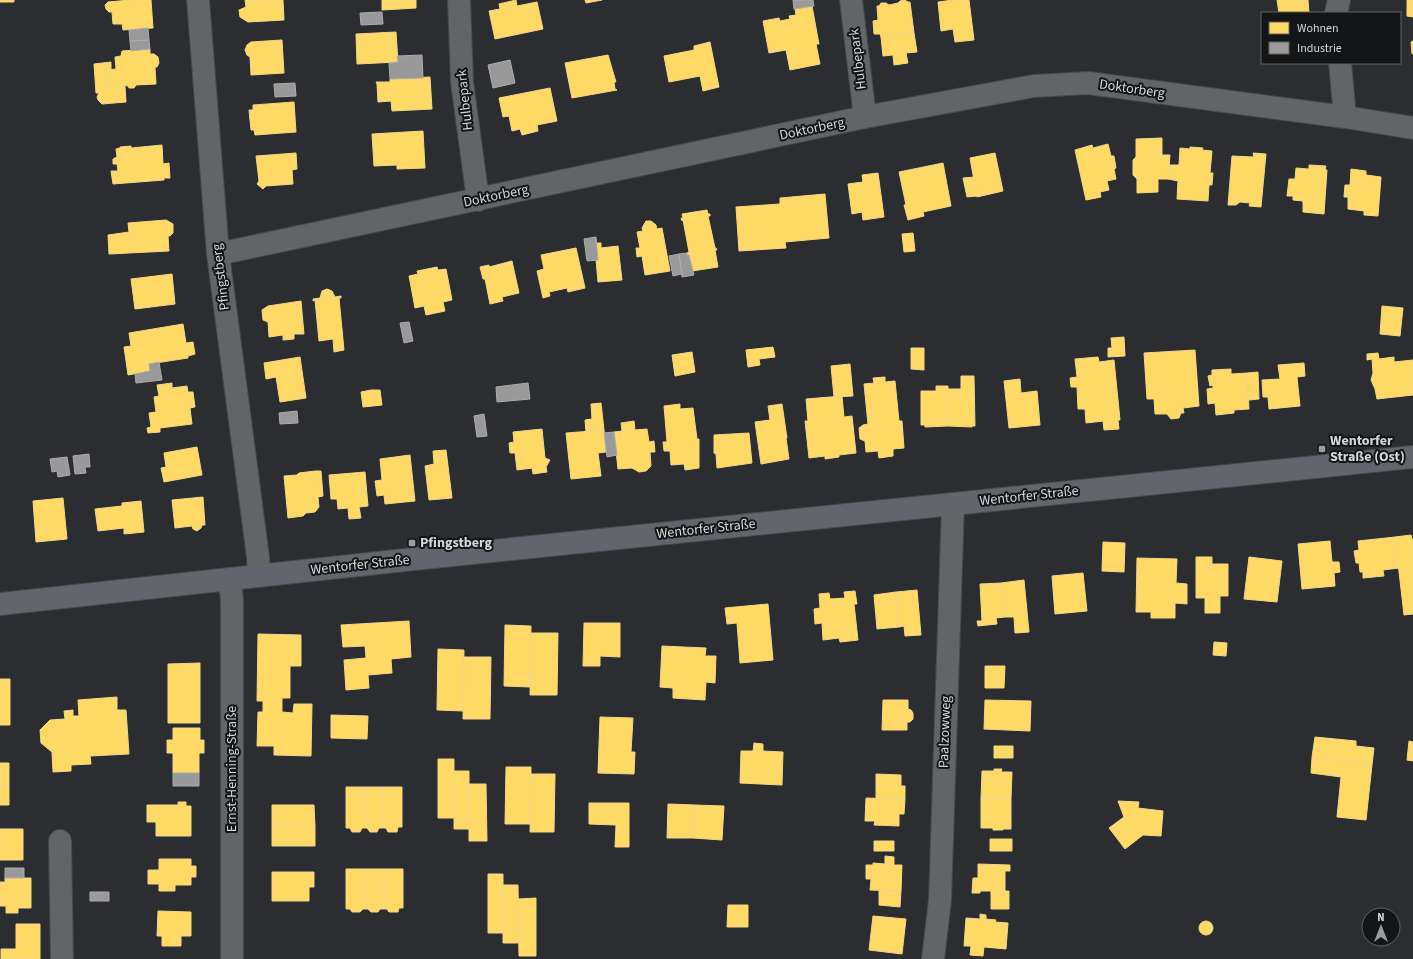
<svg xmlns="http://www.w3.org/2000/svg" width="1413" height="959" viewBox="0 0 1413 959" font-family="'Source Sans 3',sans-serif">
	<style>
		.homes { fill: #ffd966; stroke: #f2d889 }
		.industry { fill: #999; stroke: #abacad }
		.lines { fill: none; stroke-linecap: round; stroke-linejoin: round }
		.street-casing { stroke: #47484b; stroke-width: 24 }
		.primary-casing { stroke: #47484b; stroke-width: 24 }
		.street { stroke: #626466; stroke-width: 22 }
		.primary { stroke: #62656c; stroke-width: 22 }
		.poi-dot { fill: #9a9c9f; stroke: #131517; stroke-width: 1.5 }
		.labels { text-anchor: middle; dominant-baseline: central; stroke-width: 4; stroke-linejoin: round; paint-order: stroke }
		.street-label { font-size: 14px; fill: #d5d7db; stroke: #131517 }
		.poi-label { font-size: 14px; font-weight: bold; fill: #d5d7db; stroke: #131517; text-anchor: start }
	</style>
	<rect width="100%" height="100%" fill="#2b2d30"/>
	<path class="homes" d="M0,0H14V2H0Z
		M130,0H151L153,28L123,30L122,24H113L112,12H109L106,9L105,5L108,2Z
		M245,0H283L284,20L248,22L240,17L239,10L246,7Z
		M382,0H416V8L382,10Z
		M516,0L517,6L537,2L543,29L495,39L489,11L500,9L499,4Z
		M585,0H602L586,3Z
		M905,0L908,2H910L914,33L881,37L880,34H874L873,21L878,20L877,6H879L881,3H886L889,5L898,3L900,1Z
		M953,0H969L974,40L955,42L953,29L941,31L938,2Z
		M1277,0H1308L1309,13H1279Z
		M1407,0H1413V17L1407,16Z
		M812,6L819,44H816L820,64L790,70L786,50L769,53L763,21L779,18L780,21L790,19L789,16L796,15L795,9Z
		M396,32L398,62L357,64L356,34Z
		M914,33L917,52L906,53L908,63L894,65L893,55L883,56L881,37Z
		M282,40L284,73L251,75L250,57L247,55L245,50L247,45L251,42Z
		M1413,41V54H1412L1411,42Z
		M710,42L719,87L703,91L700,76L669,82L664,56L694,50V46Z
		M150,49V54H154L158,57L159,63L157,67H155L156,84L136,85L134,88H129L128,86L123,85L106,87L105,70L116,69L115,57L121,56L122,51Z
		M608,55L616,82H614L615,89L617,90L572,98L565,63Z
		M111,62V70H105L106,87L123,85L125,86L126,102L102,104L98,100L97,97L99,93H96L94,64Z
		M430,77L432,109L392,111L391,101L378,102L377,84L376,82H390V79Z
		M550,88L557,121L537,125L538,131L522,135L520,129L512,131L509,116L503,117L499,98Z
		M294,102L296,132L255,135L254,130H251L249,110H253V105Z
		M423,131L425,168L397,169V165L374,166L372,134Z
		M1162,138V155H1170L1168,179H1158V192L1137,193V179L1133,175V160L1136,157V139Z
		M1108,144L1111,156H1114L1116,168L1114,169L1116,179L1107,181L1109,190L1100,192L1101,197L1086,200L1075,150L1092,145L1093,148Z
		M162,145L163,164L169,163L170,178H164V180L113,184L111,171H118L117,164H113V159L117,157L116,149L120,148V147L131,146V148Z
		M1190,147L1203,148L1202,150L1212,151L1210,173H1213L1212,185H1209L1208,201L1177,199L1178,181L1168,179L1169,165H1179L1180,148L1190,149Z
		M296,153L297,169L292,170L293,184L266,186L263,189L257,184L259,181L256,156Z
		M995,153L1003,191L977,197L970,158Z
		M1253,153L1266,154L1261,207L1249,206L1250,203L1240,202L1236,205H1228L1232,156L1254,157Z
		M943,163L951,206L923,212L924,216L908,220L904,205H906L899,172Z
		M1309,165L1326,166L1325,170H1327L1324,214L1303,212V201L1293,200V196H1287L1289,179H1295L1296,168L1309,169Z
		M1351,169L1366,171V175L1381,177L1378,216L1364,215V211L1348,209V197H1344L1345,185H1350Z
		M878,173L884,217L863,220L862,212L852,214L848,184L863,182L862,175Z
		M974,177L977,196L967,197L963,178Z
		M825,194L829,238L785,242L786,248L739,251L736,207L780,204V198Z
		M707,210L708,214H710V216H708L715,248H716L717,250H715L718,267L692,271L689,255H687V253L689,252L683,220L682,221L681,218H683L682,214Z
		M166,220L173,224V233L170,236H168L169,251L109,254L108,235L129,232L128,223Z
		M646,221H651L656,225L657,229L662,228L670,271L645,275L642,256L637,257L636,248H640L637,232L643,231L642,228Z
		M913,233L915,251L904,252L902,234Z
		M596,243H601V248L618,246L622,280L598,282L596,260H598Z
		M576,248L585,288L568,292L567,288L549,292L550,296L543,298L537,271L544,269L541,255Z
		M512,261L519,293L502,297L503,301L490,304L485,279H483L480,267L489,265V267Z
		M437,267L438,270L446,269L452,300L443,302L445,311L426,315L424,306L415,308L409,276L418,274L417,271Z
		M172,274L175,304L135,309L131,279Z
		M327,289L332,291L335,297L341,296V298H339L344,350L334,352L333,339L319,341L315,300L313,301V299L320,298L322,291Z
		M301,301L304,334H294V339L283,340V335L269,337L268,322L263,320L262,310L268,306Z
		M1382,306L1403,308L1400,336L1380,334Z
		M183,324L186,343L193,342L195,354L188,356V358L149,364L150,371L128,375L124,347L131,346L129,333Z
		M1124,337L1125,356L1108,357V348H1112L1111,338Z
		M773,347L775,357L759,359L760,365L748,367L746,350Z
		M911,348H924V370L911,369Z
		M1195,350L1199,406L1183,408L1184,413H1181L1179,418L1171,419L1167,414H1155L1154,399H1147L1144,353Z
		M692,352L695,372L675,376L672,355Z
		M1378,353L1379,359L1394,357V362L1413,360V395L1377,399L1375,389L1371,380L1373,373L1372,359L1367,360V354Z
		M300,357L306,398L280,402L276,377L266,379L264,363Z
		M1098,357L1099,362L1114,360L1120,420H1118L1119,429L1104,430L1103,421L1086,423L1085,409H1078L1077,387H1071L1070,378L1077,377L1075,359Z
		M1304,363L1305,376L1297,377L1300,406L1269,409L1268,397H1263L1262,380L1280,379L1278,365Z
		M850,364L853,396L834,397L831,366Z
		M1231,369V374L1247,373L1249,409L1234,410V413L1216,415L1215,403L1208,404L1207,389L1213,388V385L1210,386L1208,376L1212,375V370Z
		M1258,372L1259,399L1249,400L1247,373Z
		M961,376H974L975,426H972V427L948,426V389H961Z
		M885,377V382L895,381L899,421H902L904,448L893,449V456L879,458L878,451L866,452L865,441L860,439L859,428L863,425L868,424L864,384L874,383L873,378Z
		M1020,379L1021,393L1037,391L1040,425L1009,428L1004,381Z
		M172,383V388L187,386L188,392H193L195,407L190,408L192,424L160,428V432L148,433L147,428L151,427L149,413L156,412L154,397L159,396L157,385Z
		M936,386H948V426L925,427V425H921V391H936Z
		M371,390H380L382,405L363,407L361,392Z
		M842,396L844,417L852,416L856,453L839,455V457L825,459V456L809,458L805,421H808L806,399Z
		M601,403L604,430L586,432L585,420L592,419L591,404Z
		M680,404V409L693,408L697,439H699V468L685,470L684,464L671,465L670,451H664L663,442H667L664,406Z
		M782,404L787,438H786L789,459L761,464L755,422L770,420L768,406Z
		M634,421L635,430L647,429L649,442L654,441L655,452H650L651,466L646,471L639,472L632,468L618,469L614,432L622,431L621,423Z
		M542,429L545,458L550,460L546,467L547,472L533,474L532,468L517,470L515,453H510L509,443L514,442L513,432Z
		M604,430L606,452L598,453L601,476L571,479L566,433Z
		M749,433L752,463L717,468L716,454L714,453V435Z
		M197,447L202,475L164,482L161,468L166,467L164,453Z
		M446,450L452,498L429,500L425,466L434,464L433,451Z
		M410,455L415,501L385,504L384,495L377,496L375,481L382,480L380,459Z
		M315,471H321L322,483L317,484Z
		M315,471L317,484L322,483L323,496L318,497L319,507L315,512L306,513L303,516L288,518L284,476L297,475L299,473Z
		M365,472L368,506L359,507L361,518L349,519L348,508L338,509L337,499H331L329,475Z
		M203,497L205,525H202L201,528L197,531L193,529L192,526L175,528L172,500Z
		M63,498L67,539L36,542L33,501Z
		M141,501L144,532L124,534V528L98,531L95,509L122,506V503Z
		M1411,535L1412,539H1413V614L1404,615L1395,537Z
		M1395,537L1399,568L1383,570L1384,576L1363,578V572H1360L1359,563H1356L1354,551L1359,550L1358,541Z
		M1330,541L1332,562H1339L1340,572L1334,573L1335,586L1302,589L1298,544Z
		M1103,542L1125,543L1124,572L1102,571Z
		M1196,557H1212V564H1228V596H1220V613H1205V598H1196Z
		M1249,557L1282,561L1277,602L1244,599Z
		M1137,558L1177,559L1176,583L1187,584V604L1175,603V618H1151V612H1136Z
		M1083,573L1087,611L1055,614L1052,576Z
		M1024,580L1029,632L1015,633L1014,617H1005L1001,583Z
		M1001,583L1005,617L996,618L997,624L978,626L977,621H982L980,584Z
		M917,590L921,635L905,636L904,626L899,627L896,592Z
		M855,591L857,604H854L858,640L840,642L839,638L823,640L822,623L815,624L814,609L820,608L819,594L829,593L830,599L845,598L844,592Z
		M896,592L899,627L877,629L874,595Z
		M768,604L773,660L740,663L737,623L727,624L725,608Z
		M409,621L411,657L391,659L392,673L368,675L369,688L346,690L344,660L366,658L365,646L343,647L341,625Z
		M584,623H620V657L600,656V666H583Z
		M505,625L531,626L530,687L504,686Z
		M531,633H558L557,695H530Z
		M258,634L301,635V666H290V698H282V712L293,713L294,704H312L311,756L274,755V746H257L258,712H263V701H257Z
		M1214,642L1227,643L1226,656L1213,655Z
		M662,646L706,648L705,656H716L715,683L706,682L705,700L673,698V688L660,687Z
		M438,649L464,650L463,711L437,710Z
		M464,657H491L490,719H463Z
		M200,663V723H168V664Z
		M985,666H1005L1004,688H985Z
		M0,679H10V725H0Z
		M117,697V710H126L129,754L90,756L91,764L71,765V771L53,772L52,752L41,743L40,730L50,720L65,719L64,711L73,710V716H79L78,700Z
		M883,700H908V709L911,710L913,713V719L910,722H907V730H882Z
		M985,700L1031,701L1030,731L984,729Z
		M331,715L368,716L367,739L331,738Z
		M600,717L633,718L631,752H635L634,774L598,773Z
		M173,728H200V740H204V753H199V773H173V753H167V740H173Z
		M1315,737L1356,741V746L1374,748L1372,765L1312,757Z
		M1409,741L1413,742V761L1407,760Z
		M754,743L763,744V751L783,752L782,785L740,783L741,751H753Z
		M994,746H1013V758H994Z
		M1312,757L1372,765L1366,820L1337,817L1341,777L1311,773Z
		M438,759H454V818H438Z
		M0,763H9V785H0Z
		M506,767H531V824H505Z
		M994,769H1002L1001,772H1012L1011,799H981L982,771H994Z
		M454,771H469V829H454Z
		M531,774H555L554,832H530Z
		M876,774L901,775V786H905V799L876,798Z
		M469,784H486L487,841H469Z
		M0,785H9V805H0Z
		M346,787H365V828H362L360,832H352L350,828H346Z
		M365,787H383V828H379L377,832H370L367,828H365Z
		M383,787H402V827H398L397,832H388L386,828H383Z
		M866,798L905,799L904,814H899V826L874,825L875,821H865Z
		M981,799H1011V829H1003V830H993V828H981Z
		M1118,801L1139,802L1138,808L1163,811L1161,836L1143,835L1125,849L1109,828L1124,817Z
		M178,802H186V806H191V836H156V822H147V805H178Z
		M589,803H629V847H615L616,825L589,824Z
		M668,804L695,805L693,838H667Z
		M272,805H314L315,826H272Z
		M695,805L724,806L722,840L693,838Z
		M272,826H315V846H272Z
		M0,829H23V860H0Z
		M990,839H1012V851H990Z
		M874,841H894V851H874Z
		M885,856L894,857V865H902L901,891L870,890L871,879H866V865H873V863L885,864Z
		M159,859H191V866H196V877H191V885H175V891H159V884H148V870H159Z
		M978,864L1010,865V871H1005V891H980V893H972L973,878H978Z
		M346,869H365V909H363L360,912H352L350,909H346Z
		M365,869H384V909H380L378,912H371L368,909H365Z
		M384,869H403V908H399L398,912H389L387,909H384Z
		M272,872H314V887H309V901H272Z
		M488,874H503V933H488Z
		M5,878H31V908H18V913H6V906H0V882H5Z
		M503,885H518L519,943H503Z
		M879,891H901L900,907L879,905Z
		M991,891H1009V909H991Z
		M536,898V956H519L518,899Z
		M728,905H748V927H727Z
		M158,911L191,912V936H181V946H162V936H157Z
		M980,914L986,915V919L996,920L995,922L1008,923L1006,949L984,947L983,956L970,955L971,946H964L966,918L980,919Z
		M873,916L906,919L902,954L869,950Z
		M1199 928a7 7 0 1 1 14 0a7 7 0 1 1-14 0Z
		M16,924H40V959H1V949H16Z"/>
	<path class="industry" d="M793,0H813L814,6L794,9Z
		M382,12L383,24L361,25L360,13Z
		M148,28L149,40L130,41L129,30Z
		M149,40L150,49L131,51L130,41Z
		M422,55L423,78L390,79L389,63L398,62L397,56Z
		M510,60L515,83L493,88L488,65Z
		M295,83L296,96L275,97L274,84Z
		M596,237L598,260L587,261L584,239Z
		M687,253V255H689L694,275L682,277L679,254Z
		M679,254L682,274L673,276L669,256Z
		M409,322L413,341L404,343L400,323Z
		M159,362L162,380L136,383L135,374L150,371L149,364Z
		M528,383L530,399L497,402L496,387Z
		M297,411L298,423L280,424L279,413Z
		M484,414L487,436L477,437L474,416Z
		M614,432L617,455L607,457L604,433Z
		M89,454L90,467H85L86,473L75,474L73,456Z
		M67,457L70,475L58,477L57,471L52,472L50,459Z
		M173,773H199V786H173Z
		M5,868H24V878H5Z
		M90,892H109V901H90Z"/>
	<g class="lines">
		<defs>
			<path id="street" d="M198,0L218,254L258,557L259,576
				M459,0L462,82L478,200
				M851,0L865,117
				M1336,13L1339,0
				M1340,63L1345,117
				M218,254L865,117L1034,86L1088,83L1345,117L1413,128
				M230,580L232,601V959
				M60,841L62,959
				M933,959L940,900L953,504"/>
			<path id="primary" d="M0,604L414,559L1413,457"/>
		</defs>
		<use href="#street" class="street-casing"/>
		<use href="#primary" class="primary-casing"/>
		<use href="#street" class="street"/>
		<use href="#primary" class="primary"/>
	</g>
	<g class="poi-dot">
		<rect x="1318" y="445" width="8" height="8" rx="2"/>
		<rect x="408" y="539" width="8" height="8" rx="2"/>
	</g>
	<g class="labels">
		<g class="street-label">
			<text transform="translate(858 59) rotate(-97)">Hulbepark</text>
			<text transform="translate(1132 89) rotate(8)">Doktorberg</text>
			<text transform="translate(465 100) rotate(-96)">Hulbepark</text>
			<text transform="translate(812 129) rotate(-12)">Doktorberg</text>
			<text transform="translate(496 196) rotate(-12)">Doktorberg</text>
			<text transform="translate(221 277) rotate(-97)">Pfingstberg</text>
			<text transform="translate(1029 496) rotate(-6)">Wentorfer Straße</text>
			<text transform="translate(706 529) rotate(-6)">Wentorfer Straße</text>
			<text transform="translate(360 565) rotate(-6)">Wentorfer Straße</text>
			<text transform="translate(945 732) rotate(-88)">Paalzowweg</text>
			<text transform="translate(232 769) rotate(-90)">Ernst-Henning-Straße</text>
		</g>
		<g class="poi-label">
			<text x="1330" y="441">Wentorfer<tspan x="1330" dy="16">Straße (Ost)</tspan></text>
			<text x="420" y="543">Pfingstberg</text>
		</g>
	</g>
	<rect x="1261" y="12" width="140" height="52" fill="#131517" stroke="#616365"/>
	<rect x="1269" y="22" width="20" height="12" fill="#ffd966" stroke="#616365"/>
	<text x="1297" y="32" font-size="12" fill="#d5d7db">Wohnen</text>
	<rect x="1269" y="42" width="20" height="12" fill="#999999" stroke="#616365"/>
	<text x="1297" y="52" font-size="12" fill="#d5d7db">Industrie</text>
	<g transform="translate(1381 927)"><circle r="19" fill="#131517" stroke="#616365"/>
	<path d="M0-3L7 15L0 10L-7 15Z" fill="#9a9c9f"/>
	<text y="-6" font-size="11" font-weight="bold" text-anchor="middle" fill="#d5d7db">N</text>
	</g>
</svg>
